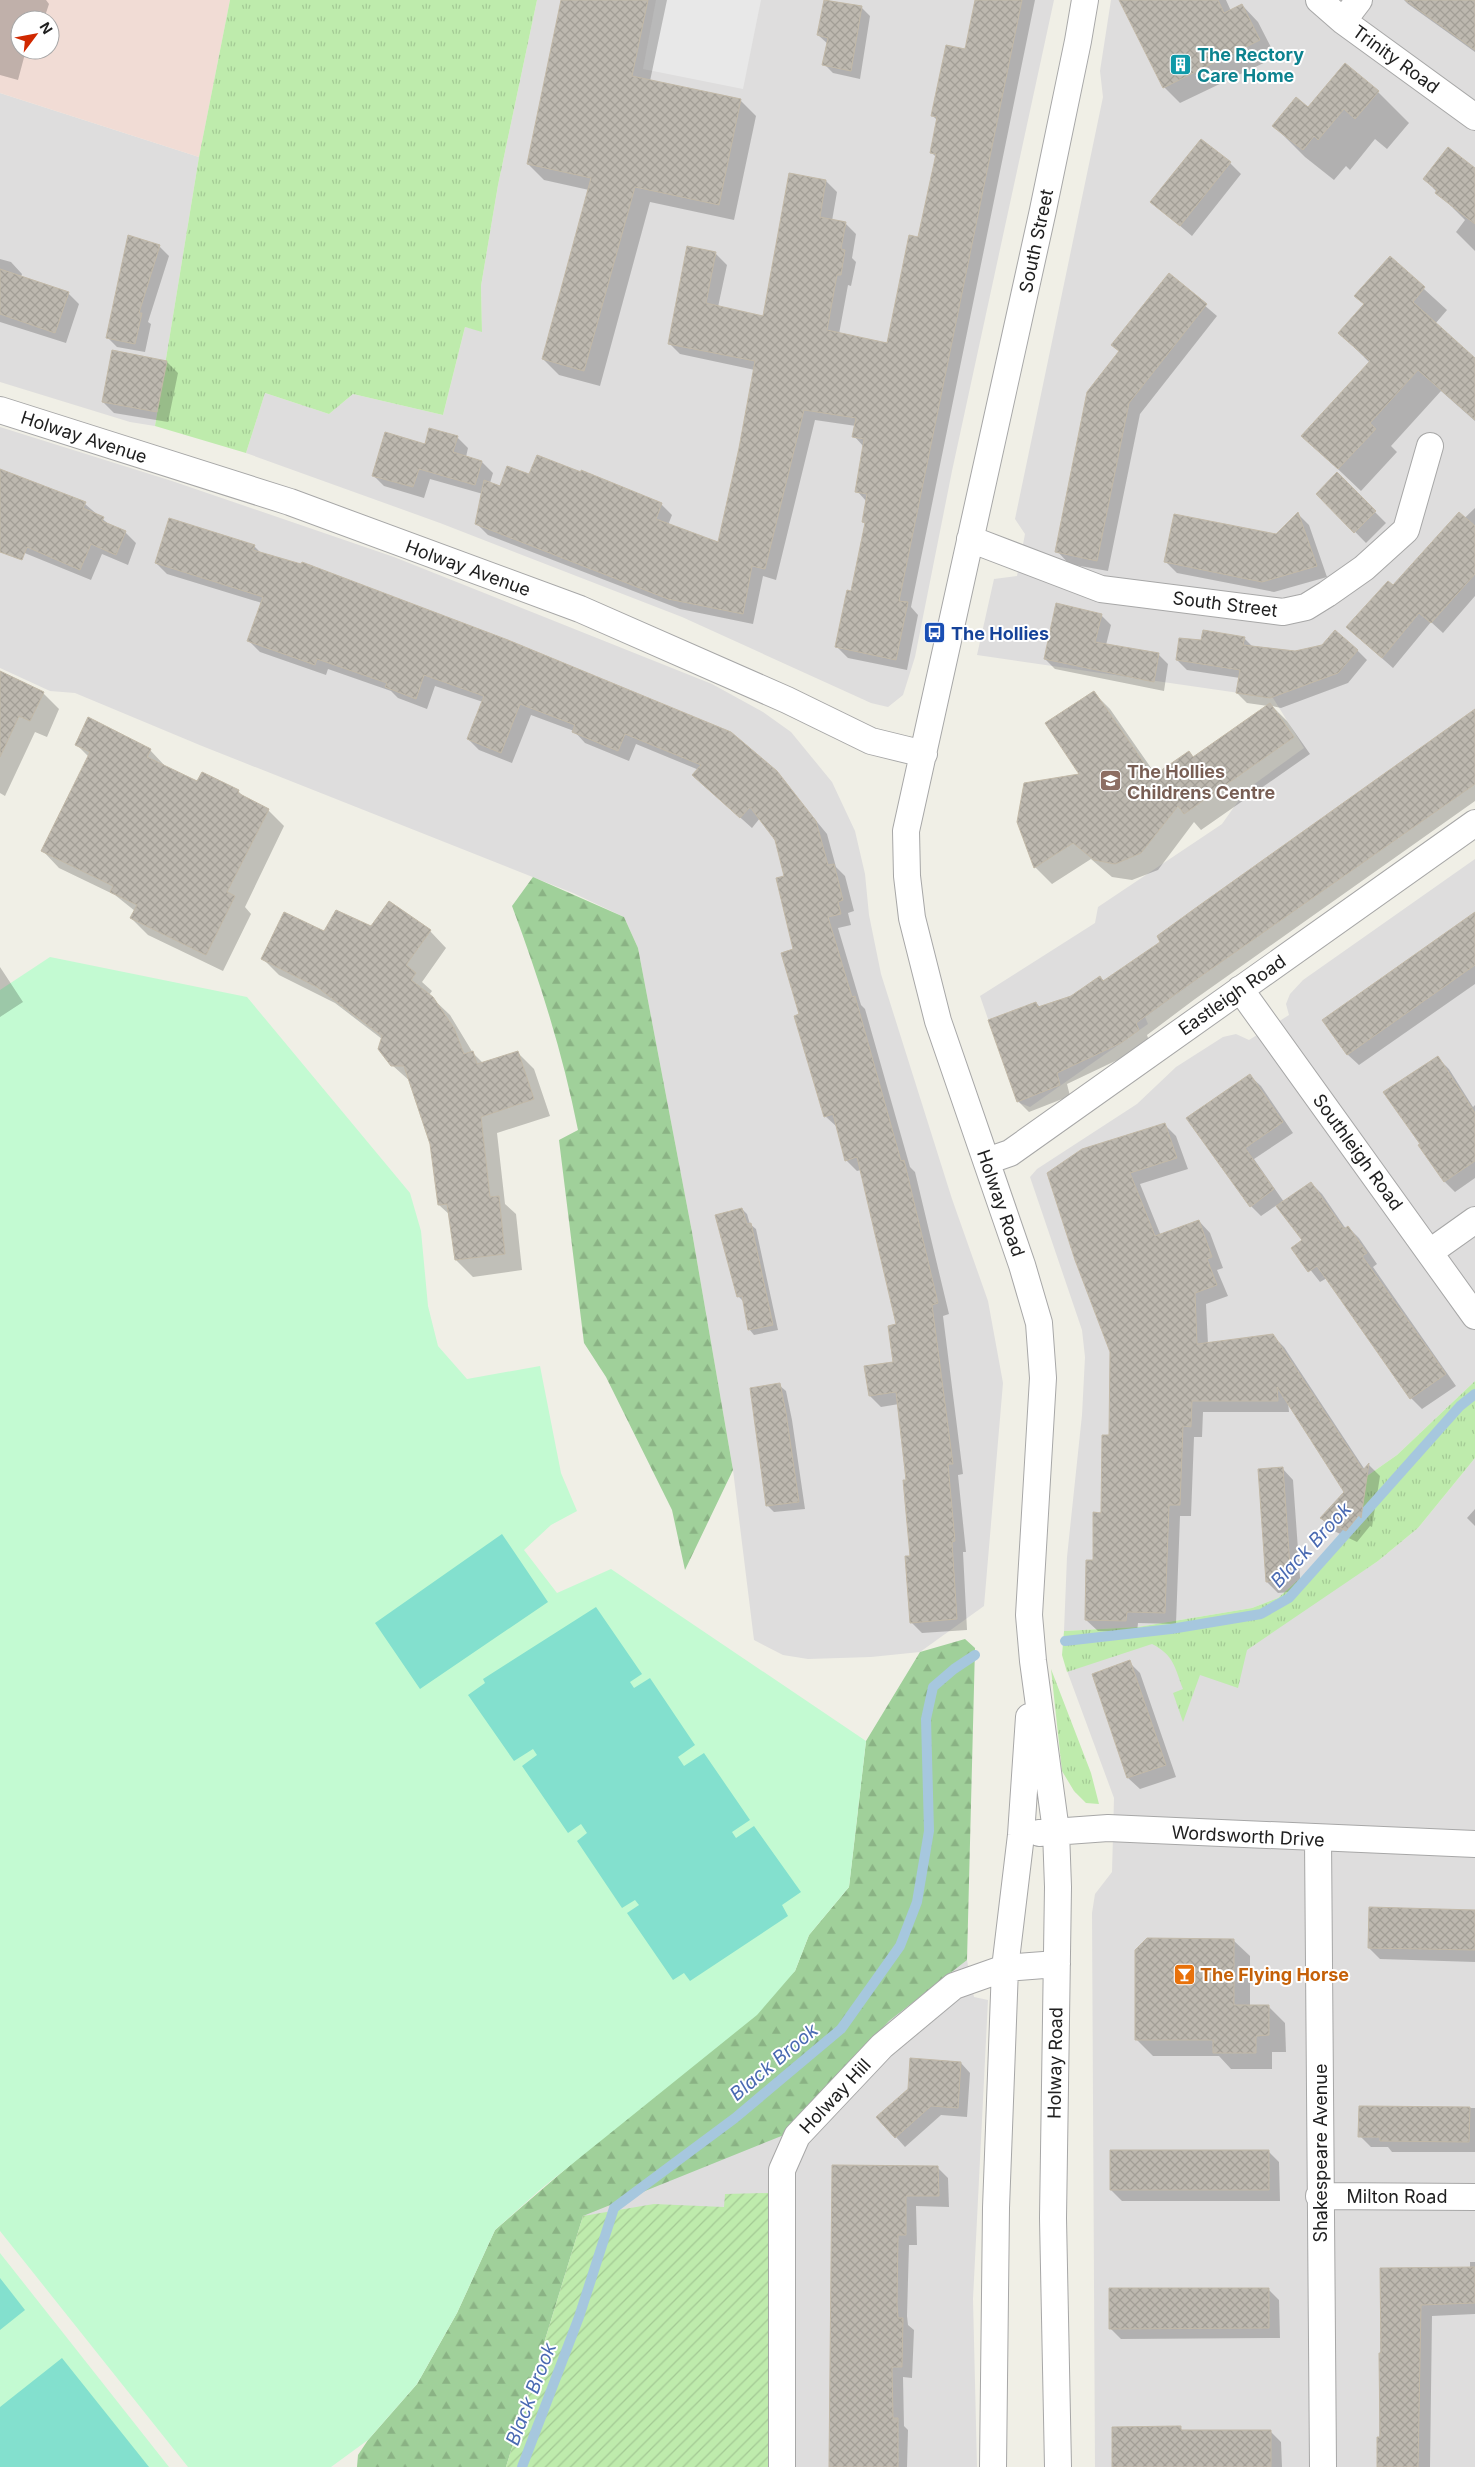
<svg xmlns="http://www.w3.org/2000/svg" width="1475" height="2467" viewBox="0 0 1475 2467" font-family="Inter,sans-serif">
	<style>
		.residential { fill: #dedddd }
		.commercial { fill: #f1dcd5; fill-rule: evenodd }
		.grass { fill: url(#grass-tufts) }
		.forest { fill: url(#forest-firs) }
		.park { fill: #c3fad2 }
		.garden { fill: url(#garden-furrows) }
		.pitch { fill: #83e0ce }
		.parking { fill: #e8e8e8 }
		.shadow { fill: #0003 }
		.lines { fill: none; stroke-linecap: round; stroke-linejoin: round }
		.stream { stroke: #a6c7de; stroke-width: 10 }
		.building { fill: url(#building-cross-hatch); stroke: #c2b9a8 }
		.minor-casing { stroke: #a7a7a7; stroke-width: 28 }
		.minor { stroke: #fff; stroke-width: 26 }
		.labels { text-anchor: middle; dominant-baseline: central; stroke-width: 4; stroke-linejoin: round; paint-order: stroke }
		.culture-label { font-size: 18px; font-weight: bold; fill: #0d838f; stroke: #fff; text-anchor: start }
		.street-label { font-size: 18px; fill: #202020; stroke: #fff }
		.transit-label { font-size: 18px; font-weight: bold; fill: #164399; stroke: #fff; text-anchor: start }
		.education-label { font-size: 18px; font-weight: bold; fill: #785e54; stroke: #fff; text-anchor: start }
		.food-label { font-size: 18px; font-weight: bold; fill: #c56008; stroke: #fff; text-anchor: start }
		.water-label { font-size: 19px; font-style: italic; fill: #4a6ab2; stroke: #fff }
	</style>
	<defs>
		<pattern id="grass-tufts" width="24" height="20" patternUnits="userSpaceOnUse" patternTransform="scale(1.25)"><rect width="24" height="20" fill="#beebac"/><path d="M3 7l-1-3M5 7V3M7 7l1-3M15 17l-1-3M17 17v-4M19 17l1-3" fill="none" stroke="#a3c994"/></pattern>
		<pattern id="forest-firs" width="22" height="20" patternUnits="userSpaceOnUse" patternTransform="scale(1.25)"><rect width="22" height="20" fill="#a0d09a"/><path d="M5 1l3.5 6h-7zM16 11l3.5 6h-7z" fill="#8ab284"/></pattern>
		<pattern id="garden-furrows" width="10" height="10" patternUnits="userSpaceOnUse" patternTransform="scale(1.25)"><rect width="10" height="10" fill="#beebac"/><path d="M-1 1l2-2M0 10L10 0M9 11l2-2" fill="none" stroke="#a3c994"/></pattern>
		<pattern id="building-cross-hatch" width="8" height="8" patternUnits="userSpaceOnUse" patternTransform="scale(1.25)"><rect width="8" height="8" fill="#bdb8af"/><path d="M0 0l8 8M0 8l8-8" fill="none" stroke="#a29e96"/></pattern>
	</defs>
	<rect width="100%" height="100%" fill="#f0efe6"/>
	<path class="residential" d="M537,0H1054L952,471L915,657L903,695L888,707L871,703L682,617L440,523L246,453L265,393L329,414L353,394L443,415L465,327L482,331L481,286L498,185Z
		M1111,0H1475V784L1204,974L1145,1017L1148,1024L1030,1107L1017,1102L980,996L1095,923L1098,907L1222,824L1246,790L1304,748L1273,698L977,655L994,579L1017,576L1025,534L1015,519L1103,97L1100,71Z
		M0,93L199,157L155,426L130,422L0,382Z
		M0,427L172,481L394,557L712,684L763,712L791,732L832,782L855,831L865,874L869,915L881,974L952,1199L988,1301L1003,1383L984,1606L920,1652L871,1657L808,1659L783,1655L754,1640L733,1470L692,1232L638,948L624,917L573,893L202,746L75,693L50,691L0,668Z
		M1475,859V1381L1397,1455L1367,1476L1362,1511L1306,1573L1278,1598L1252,1608L1138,1627L1064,1631L1067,1557L1082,1415L1085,1357L1082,1330L1030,1177L1037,1169L1137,1104L1176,1067L1223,1037L1236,1034L1249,1040L1289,1015L1286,1004L1290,994L1303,980Z
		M1475,1458V2467H1095L1092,1913L1095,1894L1112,1872L1114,1798L1066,1668L1157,1638L1336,1588L1378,1561L1418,1528Z
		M967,1917V1960L974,1997L988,2000L973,2299L977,2467H506L583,2216Z"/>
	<path class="commercial" d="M0,0H230L199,157L0,93ZM20,20H50V50H20Z"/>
	<path class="grass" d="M230,0H537L498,185L481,286L482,332L465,327L443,415L353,394L329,414L265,393L246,453L155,426L199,157Z
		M1475,1381V1458L1418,1528L1378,1561L1247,1650L1238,1688L1200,1675L1183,1722L1173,1693L1183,1689C1175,1668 1174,1655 1152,1644L1067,1672L1062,1655L1064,1631L1138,1627L1252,1608L1278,1598L1306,1573L1361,1512L1367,1476L1397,1455Z
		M1051,1669L1091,1773L1099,1804L1086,1803L1074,1791L1062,1771Z"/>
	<path class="forest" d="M533,877L624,917L638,948L692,1232L733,1470L685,1570L672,1510L606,1377L584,1343L559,1140L578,1130C563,1054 539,978 512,906Z
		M965,1639L975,1648L967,1960L889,2021L784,2135L583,2216L506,2467H357L358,2455L368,2440L417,2384L457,2313L495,2230L795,1971L809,1935L849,1887L866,1741L920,1652Z"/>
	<path class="park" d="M50,957L247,997L410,1193L421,1231L428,1306L438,1346L467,1379L540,1366L561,1473L577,1511L551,1525L524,1550L557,1593L611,1569L866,1741L849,1887L809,1935L795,1971L757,2015L541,2189L495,2230L457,2313L417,2384L368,2440L331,2467H188L0,2231V990Z
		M0,2253L169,2467H0Z"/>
	<path class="garden" d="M768,2193V2467H506L583,2216L654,2204L724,2207L725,2194Z"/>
	<path class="pitch" d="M502,1534L548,1602L420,1689L375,1623Z
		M596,1607L642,1674L630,1682L634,1688L650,1678L695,1745L678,1757L684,1766L704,1753L750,1820L732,1832L736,1838L754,1826L801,1892L782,1905L788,1916L690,1981L684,1973L673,1980L627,1913L639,1905L635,1900L622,1908L577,1841L587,1833L581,1824L568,1833L522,1766L537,1755L533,1749L514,1761L468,1695L485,1683L483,1679Z
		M0,2278L25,2310L0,2330Z
		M62,2358L149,2467H0V2407Z"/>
	<path class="parking" d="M656,0H761L743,89L643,69Z"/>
	<path class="shadow" d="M0,0H46L49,4L45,16L37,20H20V50H26L18,80L0,75Z
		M562,0H667L650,81L740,100L756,116L734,220L650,202L600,386L559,375L543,359L589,190L544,180L528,164Z
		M826,0L861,7L870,16L860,79L833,73L824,64L828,44L818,35Z
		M976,0H1035L911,607L918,615L907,670L848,658L837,647L852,592L866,524L863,522L867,502L857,491L864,447L854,436L856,426L815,420L776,580L763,576L753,624L680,609L488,535L476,523L483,494L430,479L424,498L384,486L373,475L425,446L457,437L468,448L466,457L482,462L493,473L490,483L500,487L530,476L661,504L672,515L668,525L719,543L740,449L755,370L680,354L669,343L688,248L716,254L727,265L718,307L764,317L826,181L837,192L832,221L845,223L856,234L852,258L856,262L851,286L848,285L839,334L888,344L919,239L936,157L931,152L938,121L933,116L966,51Z
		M1121,0H1226L1231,11L1242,5L1258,22L1276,57L1180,103L1164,87Z
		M1404,0H1475V52L1408,4Z
		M1378,92L1409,123L1387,149L1375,139L1350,170L1346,166L1334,180L1305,157L1274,126L1308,109Z
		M1230,163L1241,174L1192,236L1152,202Z
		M1475,170V251L1456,232L1465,220L1424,179Z
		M159,246L169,256L148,322L151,324L145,352L117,347L107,337Z
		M1390,258L1447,310L1435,324L1475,360V421L1441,391L1391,446L1397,452L1361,491L1303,436L1370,363L1340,333L1365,305Z
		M0,259L11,262L22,274L21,277L68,293L79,304L66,343L0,322Z
		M1169,275L1217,316L1140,414L1108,571L1069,564L1058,552L1120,352Z
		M167,362L178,373L168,422L114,413L103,402Z
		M0,470L85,504L112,527L125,532L136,543L128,565L102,554L91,580L0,543Z
		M1337,474L1386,523L1366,543L1318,494Z
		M1475,508V596L1443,633L1431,622L1393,668L1359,638L1393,587Z
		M1298,514L1309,525L1327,577L1274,592L1177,573L1166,562L1276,536Z
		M254,546L263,555L776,772L827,834L836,867L845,876L854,911L848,913L851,925L838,928L861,1005L865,1009L910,1167L915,1172L949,1314L943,1316L963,1474L958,1475L966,1552H963L967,1630L922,1633L911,1622V1557L908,1481L899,1404L881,1407L870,1396L895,1363L898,1325L861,1170L857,1171L846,1160L837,1127L825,1116L801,1015L786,877L776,839L760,818L752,828L705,786L699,770L636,744L629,761L585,743L574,731L531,715L512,763L479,750L468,739L483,702L435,686L427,709L398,698L391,691L328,669L326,675L260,652L249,641L262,603L167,574L156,563Z
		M1101,615L1111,625L1106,645L1158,654L1168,664L1164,691L1055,669L1045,659Z
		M1244,638L1254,648L1295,653L1357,650L1367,660L1348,683L1281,708L1272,706L1287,721L1310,754L1201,830L1194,822L1158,870L1132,880L1112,877L1091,859L1052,884L1035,867L1018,822L1081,775L1094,693L1110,709L1156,775L1189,752L1194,758L1268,706L1247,703L1237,693L1240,678L1187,670L1177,660L1202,642Z
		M0,672L43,693L59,709L47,737L35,732L5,796L0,793Z
		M1475,711V801L1195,999L1147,1035L1149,1041L1132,1053L1067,1084L1070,1096L1029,1112L1018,1101L1036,1003L1040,1007L1072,997L1100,977L1104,981L1162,942Z
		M77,745L150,750L166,767L198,783L238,791L246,799L268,810L284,826L245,907L251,914L223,971L148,935L131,918L135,911L115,895L59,868L43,851L89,757Z
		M1475,914V984L1359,1065L1347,1054Z
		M371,928L430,931L446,948L422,982L432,991L429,995L450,1015L473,1053L483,1063L518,1053L534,1069L550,1116L497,1133L505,1204L516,1214L522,1270L473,1277L456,1260L450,1215L439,1205L431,1144L411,1082L392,1065L382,1039L335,1003L279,975L263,959L325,933Z
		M0,967L23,1002L0,1017Z
		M1438,1058L1449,1069L1473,1107L1475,1105V1178L1455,1192L1445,1182L1420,1145Z
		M1250,1076L1261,1086L1293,1133L1254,1159L1284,1202L1311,1183L1322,1194L1346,1229L1348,1227L1359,1238L1377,1264L1373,1267L1456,1386L1422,1409L1411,1398L1327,1278L1320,1282L1293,1248L1304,1241L1277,1205L1261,1216L1251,1206L1188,1118Z
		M1165,1125L1176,1136L1188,1169L1140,1184L1161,1236L1199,1221L1210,1233L1223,1268L1217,1270L1228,1296L1206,1304L1208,1344L1272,1335L1284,1347L1365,1470L1369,1465L1380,1476L1372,1527L1370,1526L1357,1542L1332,1530L1321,1518L1345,1492L1288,1402L1289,1412H1203L1202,1437H1194L1191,1516H1180L1176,1624L1138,1623L1137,1632L1098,1631L1086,1620L1102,1514L1110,1436L1111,1351L1048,1173Z
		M742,1209L747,1214L750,1224L756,1229L778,1330L754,1335L749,1329L744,1302L738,1296Z
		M779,1385L786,1391L792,1420L805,1509L774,1512L768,1506Z
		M1282,1468L1293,1480L1301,1591L1278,1593L1267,1582Z
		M1475,1509V1526L1467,1518Z
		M1129,1662L1140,1673L1176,1777L1140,1789L1128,1778L1093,1674Z
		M1475,1912V1962L1380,1959L1369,1948Z
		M1233,1940L1250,1956V2007H1269L1285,2023L1286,2052H1272V2069H1231L1219,2056H1153L1136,2039Z
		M961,2063L970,2073L967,2117L941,2115L905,2147L896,2137Z
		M1360,2107L1475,2108V2152H1392L1388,2147H1371L1360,2136Z
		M1268,2151L1279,2162L1280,2201H1122L1111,2190Z
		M834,2166L937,2167L948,2178L949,2207L916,2206L917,2245H909L907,2316L908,2325L914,2330L912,2378L903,2377L904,2426L908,2430L907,2467H831Z
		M1470,2262H1475V2314L1432,2316L1430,2467H1379L1381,2269L1470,2268Z
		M1268,2289L1279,2300L1280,2338L1121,2339L1110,2328Z
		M1180,2428L1184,2432L1270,2431L1281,2442L1282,2467H1113Z"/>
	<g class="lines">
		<path class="stream" d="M1065,1641L1171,1629L1261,1614L1289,1598L1460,1406L1475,1394
			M522,2467L579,2317L614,2208L735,2118L841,2029L900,1946L917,1902L929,1831L926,1719L933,1687L954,1669L975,1655"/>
	</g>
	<path class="building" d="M561,0H648L632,76L741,99L719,205L635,187L584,371L542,359L591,178L527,164Z
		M824,0L862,6L851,71L822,65L828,38L817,35Z
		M975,0H1022L899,601L908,602L896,660L835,647L847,590L851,591L865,523L862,522L867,494L855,492L864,439L852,437L856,418L804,410L765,569L752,566L743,614L668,599L475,524L484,480L500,486L507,466L529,474L537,455L581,472V470L662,503L656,519L718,542L739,448L755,361L668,344L687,246L716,252L706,303L763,316L789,173L826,180L820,217L846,222L841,249L845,250L841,275H837L827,330L887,343L909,235L918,237L936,154L930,153L937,117L931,116L946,45L965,49Z
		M1119,0H1218L1224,13L1242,4L1260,40L1163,88Z
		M1405,0H1475V50L1444,28Z
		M1345,63L1379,91L1355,119L1344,109L1318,140L1314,136L1303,150L1272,126L1296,97L1308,107Z
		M1201,139L1231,162L1180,226L1150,202Z
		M1448,147L1475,168V224L1435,193L1437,190L1423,179Z
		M128,235L160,245L139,313H142L135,344L106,338Z
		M1390,256L1425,287L1413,302L1475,358V420L1418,370L1370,423L1376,429L1338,469L1301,436L1370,361L1338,333L1364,304L1354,296Z
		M0,269L69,292L55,333L0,314Z
		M1169,273L1207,304L1129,403L1097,561L1055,552L1087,392L1119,351L1111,345Z
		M112,350L167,361L157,412L102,402Z
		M429,428L458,436L453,452L482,461L475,485L419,469L413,487L372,476L385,432L425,444Z
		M0,469L86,502L83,508L104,517L102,521L126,531L116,555L91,544L80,570L27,547L22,560L0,552Z
		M1337,472L1376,511L1354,533L1316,494Z
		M1298,512L1317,566L1262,582L1164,562L1174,514L1276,534Z
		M1459,512L1475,526V574L1431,623L1419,613L1382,658L1346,627L1388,581L1393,585Z
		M169,518L255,545L253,550L301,564L302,562L508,640L731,732L777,771L816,821L828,865L834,864L843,900L838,902L841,914L828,917L852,997L855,996L901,1161L904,1160L938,1303L932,1305L953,1464H948L955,1541L952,1542L957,1619L910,1623L905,1556H910L903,1480H906L896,1392L869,1396L864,1366L893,1362L888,1326L896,1324L857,1157L845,1161L833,1114L824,1117L794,1016L799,1014L781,953L793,949L776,878L784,876L775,840L750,807L740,818L692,775L701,765L625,734L618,751L572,732L575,725L520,704L501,753L467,739L484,696L424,675L416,699L385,687L387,683L317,659L315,665L247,641L263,597L155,563Z
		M1056,603L1102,614L1095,642L1159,653L1154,682L1044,659Z
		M1203,630L1245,637L1243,645L1295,651L1322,645L1335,630L1358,650L1338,673L1270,698L1236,693L1240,670L1176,660L1179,638L1201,640Z
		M0,671L44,692L30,721L19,716L0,757Z
		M1094,691L1153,776L1189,751L1193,757L1270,703L1294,737L1184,814L1178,806L1141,853L1115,864L1094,860L1073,843L1034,868L1017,822L1024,783L1079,774L1045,723Z
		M1475,709V784L1184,988L1136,1023L1139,1030L1121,1043L1057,1073L1060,1085L1017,1102L988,1020L1036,1002L1038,1007L1071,996L1100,976L1103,981L1160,942L1157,936L1197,907Z
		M88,717L151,749L147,757L197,781L202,772L239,790L238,793L269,809L227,892L235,896L206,955L130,918L137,905L110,892L113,886L41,851L90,752L75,745Z
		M389,901L431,930L406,965L416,973L411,980L433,997L454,1028L464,1054L473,1051L477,1064L518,1051L534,1099L481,1117L490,1197L499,1196L505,1254L455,1260L447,1204L438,1205L430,1144L404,1066H391L378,1049L382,1036L317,987L261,959L284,912L324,931L336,910L371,926Z
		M1475,912V965L1347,1055L1322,1020Z
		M1438,1056L1475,1113V1161L1444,1182L1418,1145L1420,1144L1383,1092Z
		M1250,1074L1283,1122L1245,1148L1274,1189L1250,1207L1186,1118Z
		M1165,1123L1177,1158L1130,1173L1155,1236L1199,1220L1212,1257L1207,1259L1217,1285L1195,1293L1197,1344L1273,1334L1363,1470L1369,1463L1361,1518L1359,1515L1346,1531L1320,1518L1344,1492L1277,1387L1278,1401H1192L1191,1427L1183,1426L1180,1505H1169L1165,1613L1127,1612L1126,1621L1085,1620L1086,1560H1093V1512L1101,1513L1102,1435H1109L1110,1352L1075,1260L1047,1173L1082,1149Z
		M1311,1182L1344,1229L1348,1226L1367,1253L1362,1256L1446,1374L1410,1399L1317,1266L1308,1272L1291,1248L1302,1240L1276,1206Z
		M742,1208L747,1224L751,1223L773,1325L748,1330L742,1296L737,1297L715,1215Z
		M780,1383L786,1413L799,1502L766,1506L750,1388Z
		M1283,1467L1291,1580L1266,1582L1258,1469Z
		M1130,1660L1166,1765L1127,1778L1092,1674Z
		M1369,1907L1475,1910V1950L1368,1948Z
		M1147,1938L1234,1939V2005H1269V2035L1256,2036V2053H1213V2040H1135V1950Z
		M910,2058L961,2062L958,2108L931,2106L895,2138L876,2117L908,2089Z
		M1359,2106L1470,2107L1469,2142L1380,2141V2137H1358Z
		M1110,2150H1269V2190H1110Z
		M832,2165L938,2166L939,2196H906V2235H898L897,2304L898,2318H903L902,2367H892L893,2418H898V2467H829Z
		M1475,2267V2303L1421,2305L1418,2467H1377V2437H1380L1379,2353H1381L1380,2268Z
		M1109,2288H1269V2328L1109,2329Z
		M1181,2426V2430H1271V2467H1112V2427Z"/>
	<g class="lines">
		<defs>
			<path id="minor" d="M1319,0L1343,21L1475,117
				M1343,21L1359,0
				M0,410L290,502L580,609L787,700L871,741L924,754
				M970,539L1101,589L1283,612L1306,607L1327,594L1364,568L1406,530L1430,446
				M1240,989L1475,1316
				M987,1161L1010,1153L1475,823
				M1430,1252L1475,1220
				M1039,1833L1108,1828L1475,1844
				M1318,1839L1323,2467
				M1319,2196L1475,2197
				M782,2467V2170L797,2136L882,2046L954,1986L1005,1968L1057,1964
				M993,2467L996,2208L1005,1968L1021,1835L1029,1717
				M1058,2467L1053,2218L1058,1887L1056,1831L1033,1661L1029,1615L1043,1378L1039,1323L1022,1265L938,1021L912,918L907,876L906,831L1043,210L1078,41L1085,0"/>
		</defs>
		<use href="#minor" class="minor-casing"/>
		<use href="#minor" class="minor"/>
	</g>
	<defs>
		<symbol id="building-square" viewBox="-11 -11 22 22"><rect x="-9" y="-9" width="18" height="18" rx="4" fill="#0f9aa8" stroke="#fff"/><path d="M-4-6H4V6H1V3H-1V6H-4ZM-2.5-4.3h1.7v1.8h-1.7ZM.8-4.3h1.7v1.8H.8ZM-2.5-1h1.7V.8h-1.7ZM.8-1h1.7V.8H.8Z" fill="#fff"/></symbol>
		<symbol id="bus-square" viewBox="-11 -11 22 22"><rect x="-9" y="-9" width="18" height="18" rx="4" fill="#1a4fb4" stroke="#fff"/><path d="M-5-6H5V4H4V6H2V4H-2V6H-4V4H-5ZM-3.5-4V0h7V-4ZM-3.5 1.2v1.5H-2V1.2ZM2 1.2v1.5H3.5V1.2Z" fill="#fff"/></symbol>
		<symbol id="school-square" viewBox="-11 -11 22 22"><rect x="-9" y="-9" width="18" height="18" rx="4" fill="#8d6e63" stroke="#fff"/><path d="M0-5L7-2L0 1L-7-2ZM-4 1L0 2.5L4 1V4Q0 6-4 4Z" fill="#fff"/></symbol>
		<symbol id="bar-square" viewBox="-11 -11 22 22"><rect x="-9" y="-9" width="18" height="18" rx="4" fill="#e8710a" stroke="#fff"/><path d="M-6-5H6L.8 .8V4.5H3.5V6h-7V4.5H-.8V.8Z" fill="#fff"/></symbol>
	</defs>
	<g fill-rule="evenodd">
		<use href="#building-square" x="1168" y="52" width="25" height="25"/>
		<use href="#bus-square" x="922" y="620" width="25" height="25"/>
		<use href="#school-square" x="1098" y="768" width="25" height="25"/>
		<use href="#bar-square" x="1172" y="1962" width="25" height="25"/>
	</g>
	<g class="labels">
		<g class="culture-label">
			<text x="1197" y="54">The Rectory<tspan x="1197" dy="21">Care Home</tspan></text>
		</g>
		<g class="street-label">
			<text transform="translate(1396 59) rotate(36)">Trinity Road</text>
			<text transform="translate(1036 241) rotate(-78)">South Street</text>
			<text transform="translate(84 437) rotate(18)">Holway Avenue</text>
			<text transform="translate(468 568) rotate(20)">Holway Avenue</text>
			<text transform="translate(1225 604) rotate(7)">South Street</text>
			<text transform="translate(1232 995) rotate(-35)">Eastleigh Road</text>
			<text transform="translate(1358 1152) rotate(54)">Southleigh Road</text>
			<text transform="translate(1001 1203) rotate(71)">Holway Road</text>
			<text transform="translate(1248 1836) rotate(3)">Wordsworth Drive</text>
			<text transform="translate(1055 2063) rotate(-89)">Holway Road</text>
			<text transform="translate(835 2096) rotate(-47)">Holway Hill</text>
			<text transform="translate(1320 2153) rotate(-90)">Shakespeare Avenue</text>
			<text x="1397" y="2196">Milton Road</text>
		</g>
		<g class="transit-label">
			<text x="951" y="633">The Hollies</text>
		</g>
		<g class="education-label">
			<text x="1127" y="771">The Hollies<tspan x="1127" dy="21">Childrens Centre</tspan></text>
		</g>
		<g class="food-label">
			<text x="1200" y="1974">The Flying Horse</text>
		</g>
		<g class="water-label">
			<text transform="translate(1311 1545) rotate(-47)">Black Brook</text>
			<text transform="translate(774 2062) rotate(-40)">Black Brook</text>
			<text transform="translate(531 2394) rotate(-69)">Black Brook</text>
		</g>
	</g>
	<g transform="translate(35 35) rotate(58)"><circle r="24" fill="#ffffff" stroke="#a6a6a6"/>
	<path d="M0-4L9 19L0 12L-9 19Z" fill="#d02800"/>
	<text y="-8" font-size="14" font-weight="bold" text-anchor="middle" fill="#202020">N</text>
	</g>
</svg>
